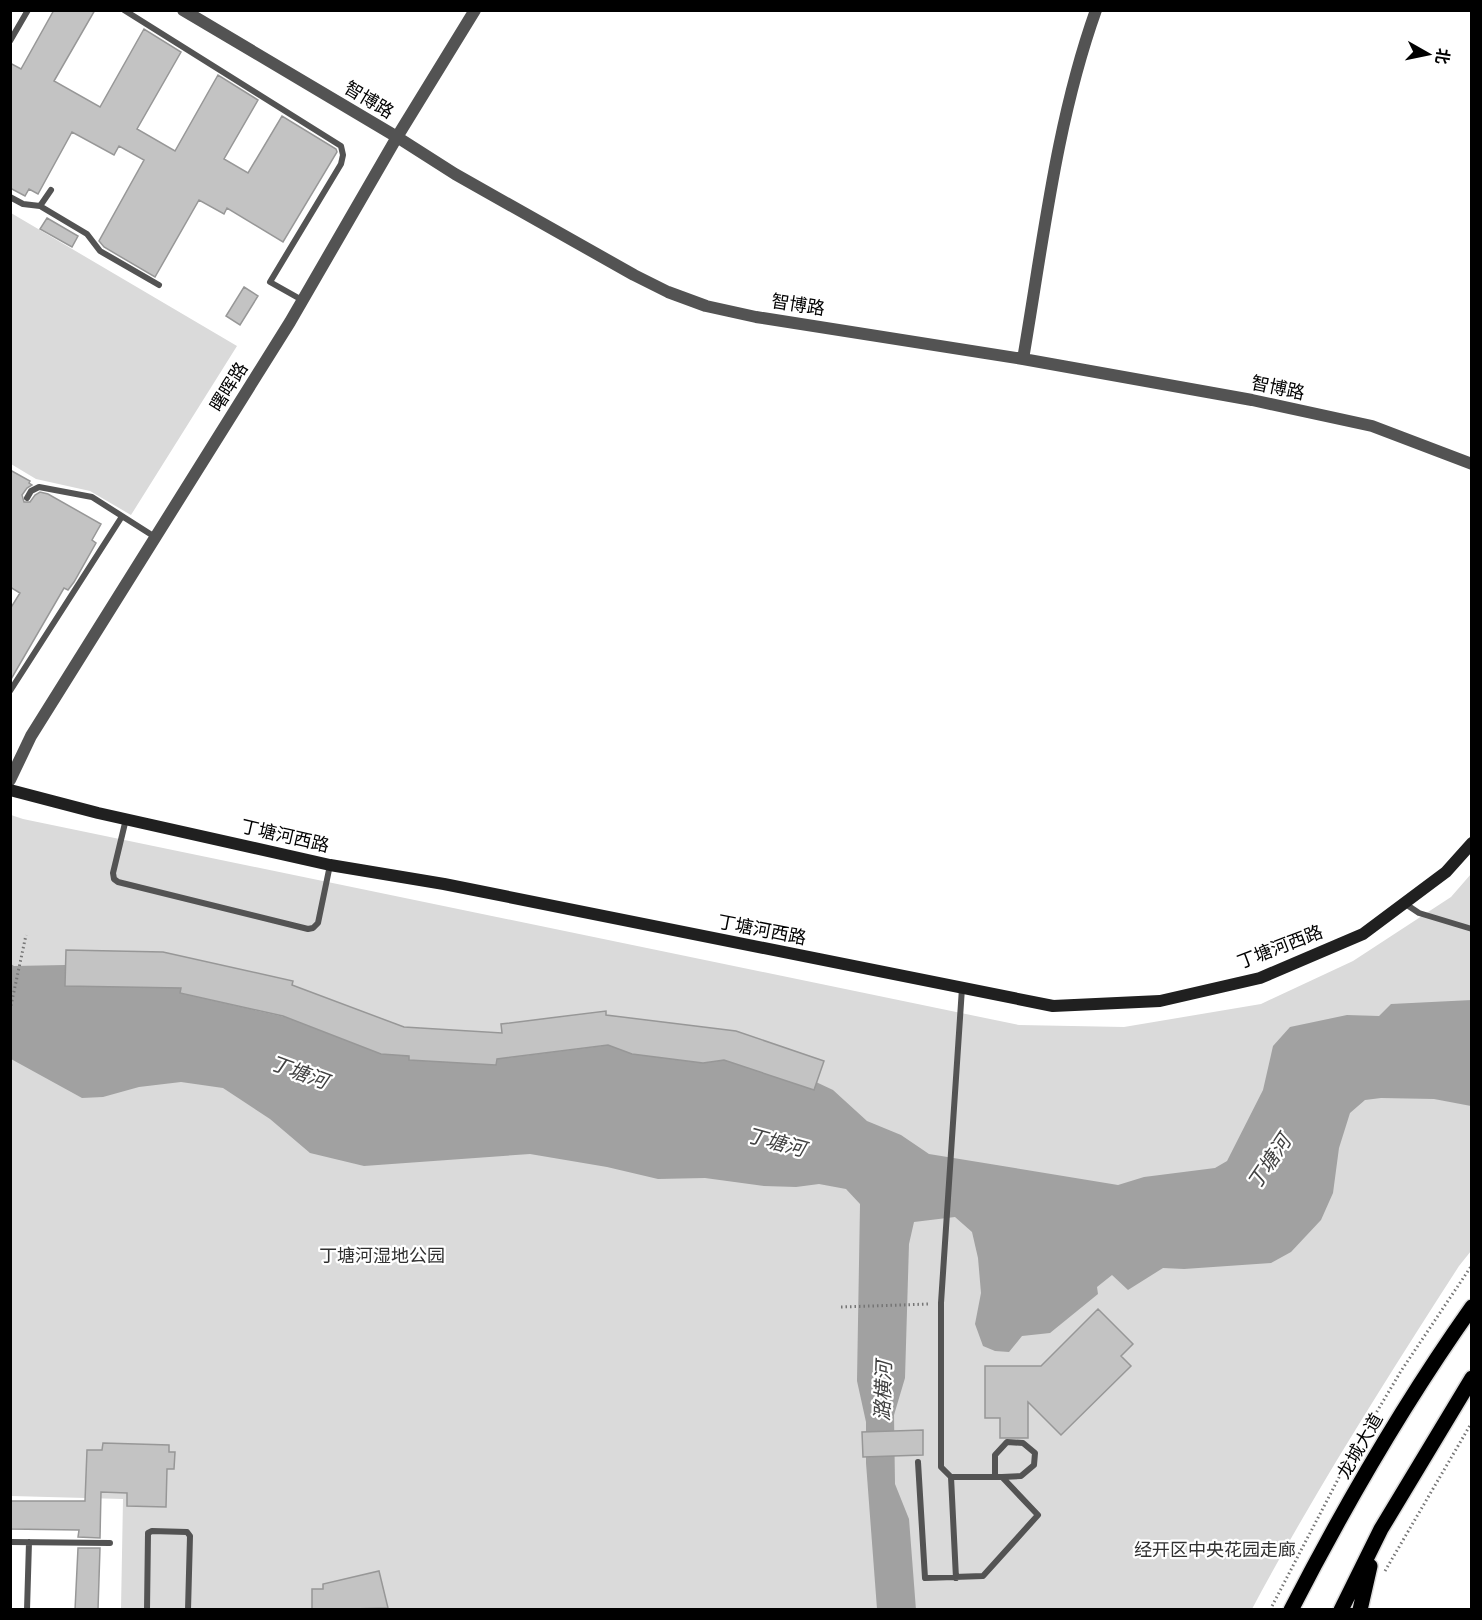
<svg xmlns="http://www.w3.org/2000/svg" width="1482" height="1620" viewBox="0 0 1482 1620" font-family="Figtree,'Noto Sans SC',sans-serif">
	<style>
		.green { fill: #dadada }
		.water { fill: #a1a1a1 }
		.building { fill: #c3c3c3; stroke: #979797; stroke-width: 1.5 }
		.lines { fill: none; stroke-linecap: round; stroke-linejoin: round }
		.primary-casing { stroke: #dbdbdb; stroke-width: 18 }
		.path { stroke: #757575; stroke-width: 3; stroke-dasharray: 1.5 3; stroke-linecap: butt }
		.lane { stroke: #535353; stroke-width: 6 }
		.street { stroke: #535353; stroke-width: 12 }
		.secondary { stroke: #202020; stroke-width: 12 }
		.primary { stroke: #000; stroke-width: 15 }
		.labels { text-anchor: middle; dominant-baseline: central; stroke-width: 4.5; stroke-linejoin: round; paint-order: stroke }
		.street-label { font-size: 18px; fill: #000; stroke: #fff }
		.park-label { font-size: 18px; fill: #313131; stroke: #fff }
		.water-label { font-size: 20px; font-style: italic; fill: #424242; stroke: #fff }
	</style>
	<rect width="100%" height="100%" fill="#fff"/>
	<path class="green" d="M11,213L237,346L131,515L90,491L36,479L11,464Z
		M11,815L23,819L1019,1025L1124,1027L1261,1004L1353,961L1451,897L1471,874V1251L1459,1266C1387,1378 1315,1491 1252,1609H121L123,1499L11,1496Z"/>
	<path class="water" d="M11,964L14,966L65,965V986L182,981L180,993L285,1017L381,1054L409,1044V1060L496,1065L497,1057L505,1058L610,1045L632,1054L703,1063L725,1060L816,1082L833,1090L867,1121L901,1135L929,1154L1118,1185L1144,1177L1215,1168L1227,1161L1263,1090L1273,1046L1290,1027L1347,1015L1379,1016L1391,1004L1472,1000L1471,1106L1434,1099L1381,1098L1365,1100L1350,1113L1339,1148L1333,1193L1321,1220L1291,1252L1271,1263L1184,1269L1163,1268L1128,1290L1112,1275L1097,1287L1098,1294L1050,1333L1022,1336L1009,1352L995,1351L983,1346L975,1324L981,1293L978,1258L972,1232L955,1217L914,1222L909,1244L905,1378L894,1415L895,1484L909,1519L916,1610L877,1609L866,1463V1422L857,1381L860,1204L846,1189L819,1184L796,1187L764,1186L705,1178L658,1179L607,1167L530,1154L364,1166L310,1153L270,1119L223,1088L181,1082L139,1087L103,1097L82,1098L11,1059Z"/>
	<path class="building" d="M54,10H95L54,81L100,107L144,29L181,52L137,129L175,151L218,75L258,100L224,159L248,173L282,116L336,149L337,152L283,242L227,208L224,214L199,200L155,277L104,247L99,241L144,160L119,146L114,155L72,132L38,194L29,189L25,196L10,188V63L21,69Z
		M47,218L78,236L72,247L40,229Z
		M244,287L258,296L240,325L226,316Z
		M10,470L30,481L29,483L32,485L27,488L22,495L24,502H30L35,495L40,492L48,494L101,524L92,540L96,543L74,582L68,590L64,588L10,681V609L20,593L10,587Z
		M66,950L163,952L293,981L292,985L404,1027L502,1033L501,1024L606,1011V1015L736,1031L824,1061L814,1090L724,1060L703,1063L632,1054L608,1045L497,1059L496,1065L409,1060V1056L381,1054L283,1016L180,993L181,988L65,986Z
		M1098,1309L1133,1344L1121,1356L1131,1366L1061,1435L1028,1402V1438H1000V1418H985V1366H1041Z
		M923,1430V1455L863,1457L862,1432Z
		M103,1443L169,1445V1452H175L174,1469H167L166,1507L127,1506V1493L101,1492L100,1538L78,1537L79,1530L10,1529V1501H85L87,1450H102Z
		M78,1548H100L98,1610H75Z
		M379,1571L388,1608L312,1610V1589H323V1584Z"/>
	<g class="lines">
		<defs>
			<path id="primary" d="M1291,1610C1345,1505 1404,1403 1472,1307
				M1341,1610L1381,1529L1472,1378
				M1360,1610L1370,1566"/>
		</defs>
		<use href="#primary" class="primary-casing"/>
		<path class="path" d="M10,1010L26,935
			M841,1307L930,1304
			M1385,1571L1472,1422
			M1270,1610L1347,1462L1401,1371L1472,1265"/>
		<path class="lane" d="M124,10L341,146L343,155L341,164L270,282L302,300
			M10,41L28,10
			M10,197L23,204L40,206L87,234L100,251L159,285
			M40,206L51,190
			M27,498L31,491L39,487L92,497L155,537
			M10,691L121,518
			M126,819L113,873L114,879L118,882L308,929L313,928L318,923L330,865
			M1404,903L1419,913L1472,929
			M918,1462L925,1578L983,1576L1038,1515L1002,1477H951
			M995,1477V1455L1007,1442L1023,1443L1035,1453L1034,1465L1021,1476L1002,1477
			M10,1542L110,1543
			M956,1578L951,1477L941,1467V1303L962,988
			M27,1610L29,1542
			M147,1610L148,1533L152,1531L187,1532L190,1536L188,1610"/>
		<path class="street" d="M183,10L397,137L455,174L634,275L668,292L706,306L756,317L1023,359L1252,400L1372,426L1472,464
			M1023,359C1043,243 1056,122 1096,10
			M10,780L31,736L290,322L397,137L475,10"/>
		<path class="secondary" d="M10,790L98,813L330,865L444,884L1053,1006L1160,1001L1260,978L1363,934L1446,872L1472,843"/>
		<use href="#primary" class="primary"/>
	</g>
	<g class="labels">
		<g class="street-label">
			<text transform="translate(369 100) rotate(31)">智博路</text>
			<text transform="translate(798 305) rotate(9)">智博路</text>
			<text transform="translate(229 387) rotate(-58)">曙晖路</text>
			<text transform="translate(1278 388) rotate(12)">智博路</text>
			<text transform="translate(285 836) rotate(13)">丁塘河西路</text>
			<text transform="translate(762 930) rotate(11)">丁塘河西路</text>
			<text transform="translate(1280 947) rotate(-21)">丁塘河西路</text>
			<text transform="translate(1360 1446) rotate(-60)">龙城大道</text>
		</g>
		<g class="park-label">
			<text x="382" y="1256">丁塘河湿地公园</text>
			<text x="1215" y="1550">经开区中央花园走廊</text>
		</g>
		<g class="water-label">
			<text transform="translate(299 1072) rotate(20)">丁塘河</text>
			<text transform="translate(776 1142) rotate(15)">丁塘河</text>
			<text transform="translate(1269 1162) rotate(-56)">丁塘河</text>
			<text transform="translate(883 1391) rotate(-88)">潞横河</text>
		</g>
	</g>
	<rect width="1482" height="1620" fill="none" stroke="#000000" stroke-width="24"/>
	<g transform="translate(1428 54) rotate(99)" stroke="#ffffff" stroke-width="4.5" paint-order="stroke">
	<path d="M0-4.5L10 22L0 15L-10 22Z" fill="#000000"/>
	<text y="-9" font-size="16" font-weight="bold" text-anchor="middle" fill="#000000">北</text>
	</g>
</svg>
